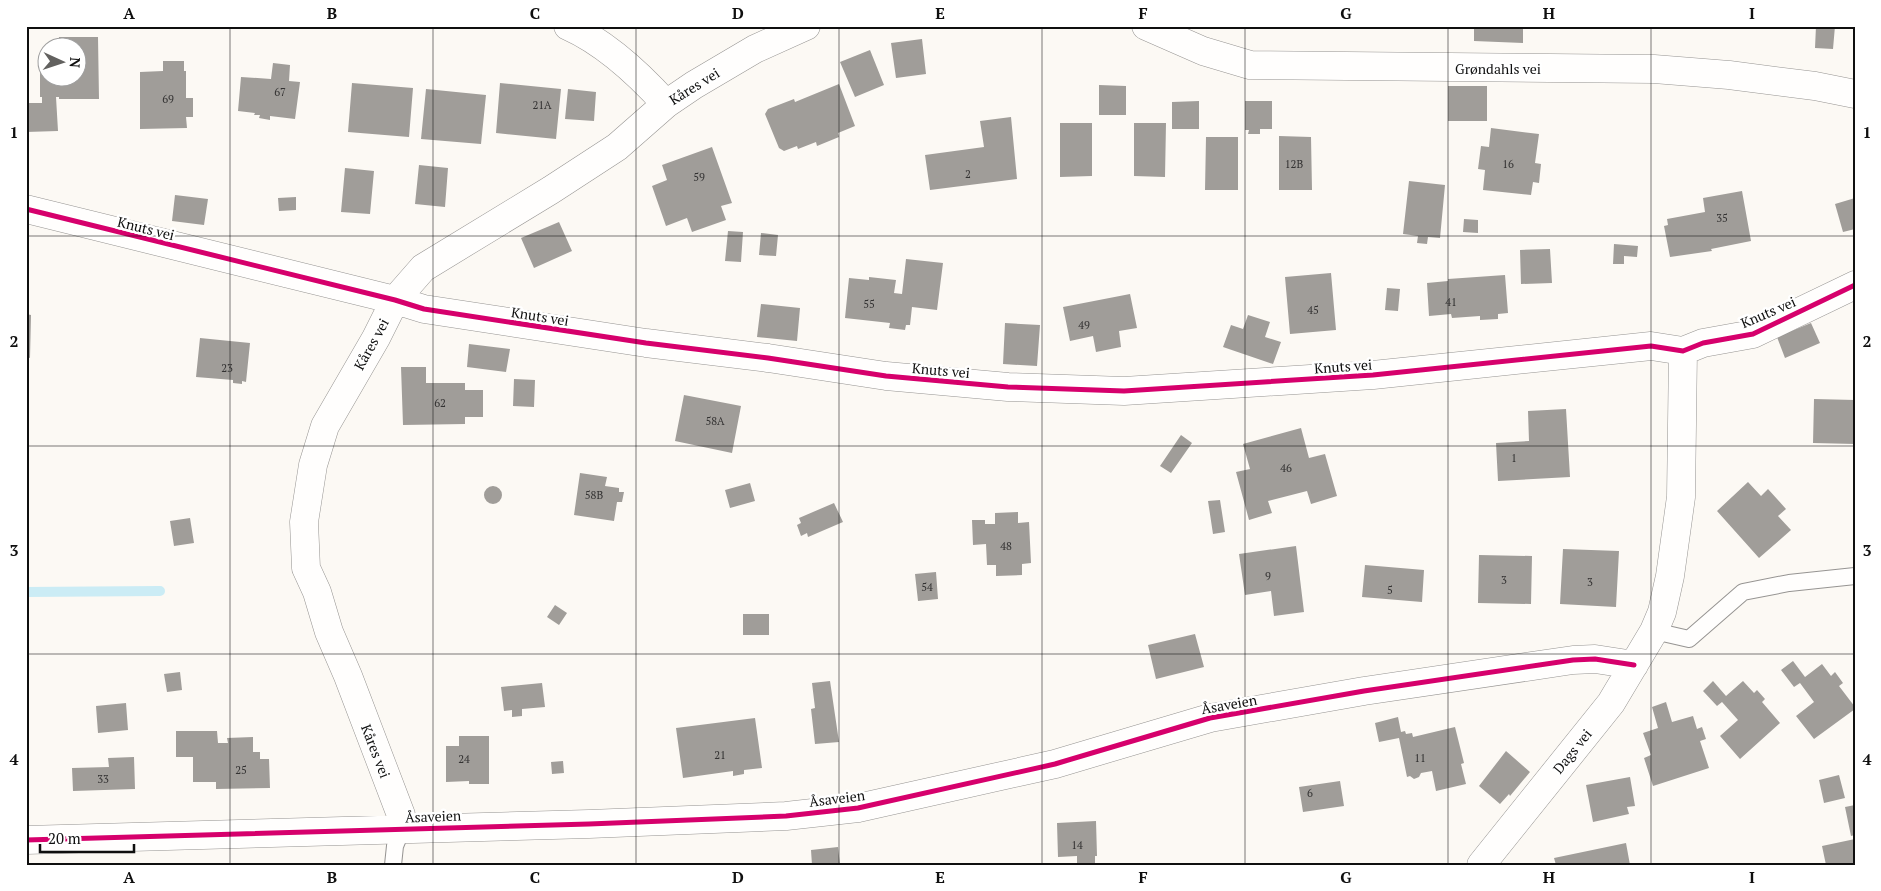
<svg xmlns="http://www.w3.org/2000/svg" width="1881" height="891" viewBox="0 0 1881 891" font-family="'PT Serif',serif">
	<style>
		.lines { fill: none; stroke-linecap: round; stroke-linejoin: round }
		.stream { stroke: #cbecf5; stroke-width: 10 }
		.building { fill: #a09d99 }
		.service-casing { stroke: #969492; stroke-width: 18 }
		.minor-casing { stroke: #969492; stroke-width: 29 }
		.service { stroke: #fffefd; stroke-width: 16 }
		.minor { stroke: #fffefd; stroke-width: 28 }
		.cycleway-casing { stroke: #fff; stroke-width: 8 }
		.cycleway { stroke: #d6006c; stroke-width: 5 }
		.grid { fill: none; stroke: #0f0f0f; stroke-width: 1; stroke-opacity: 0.55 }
		.labels { text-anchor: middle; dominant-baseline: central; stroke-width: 5; stroke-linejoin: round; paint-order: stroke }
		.number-label { font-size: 11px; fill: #333232 }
		.street-label { font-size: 14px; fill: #0f0f0f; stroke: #fff }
		.neatline { fill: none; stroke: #0f0f0f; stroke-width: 2 }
		.grid-label { font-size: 16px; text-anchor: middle; font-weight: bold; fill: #0f0f0f }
	</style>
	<rect width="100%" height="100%" fill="#fcf9f4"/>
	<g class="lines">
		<path class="stream" d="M26,592L160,591"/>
	</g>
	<path class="building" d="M1474,26H1523V43L1474,41Z
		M1816,26H1835L1833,49L1815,48Z
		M59,37H98L99,99H59V97H56L58,131L26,132V103H42V97H40V65H48V78H78V48H59Z
		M922,39L926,74L896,78L891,43Z
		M870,50L884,85L855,97L840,62Z
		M163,61H184V71H186V98H193V117H186L187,128L140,129V72L163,71Z
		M273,63L290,65L289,81L300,82L295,119L270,116V120L259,118L260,115H254L255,113L238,111L241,77L271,79Z
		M352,83L413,88L409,137L348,132Z
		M500,83L561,89L556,139L496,133Z
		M839,84L855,126L838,133L839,137L817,146L816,142L798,149L797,146L784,151L779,148L765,114L768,109L794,99L795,102Z
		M1099,85L1126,86V115H1099Z
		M1448,86H1487V121H1448Z
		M426,89L486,95L481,144L421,139Z
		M568,89L596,92L594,121L565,119Z
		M1199,101V129H1172V102Z
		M1245,101H1272V129H1260V134H1248L1249,130H1245Z
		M1011,117L1017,179L930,190L925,155L984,147L980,121Z
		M1060,123H1092V176L1060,177Z
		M1134,123H1166L1165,177L1134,176Z
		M1491,128L1539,134L1535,163L1541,164L1539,183L1533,182L1531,195L1483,190L1485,170L1478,169L1481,146L1489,147Z
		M1279,136L1311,137L1312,190H1279Z
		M1206,137H1238V190H1205Z
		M712,147L732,203L721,206L726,220L692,232L687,218L666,226L652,186L667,180L662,165Z
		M419,165L448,168L445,207L415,204Z
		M345,168L374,171L370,214L341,212Z
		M1409,181L1445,185L1440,238L1428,237L1427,244L1417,243L1418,236L1403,234Z
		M1742,191L1751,241L1711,249L1712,251L1670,257L1664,226L1668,225L1667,219L1705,212L1703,198Z
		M175,195L208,199L204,225L172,221Z
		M296,197V210L279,211L278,198Z
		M1855,198V229L1843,232L1835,204Z
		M1464,219L1478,220V233L1463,232Z
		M559,222L572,251L534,268L521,238Z
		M728,231L743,232L741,262L725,261Z
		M761,233L778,235L776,256L759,255Z
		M1614,244L1638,246L1637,257L1624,256V264H1613Z
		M1550,249L1552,283L1521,284L1520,250Z
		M906,259L943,263L937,310L912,307L910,325H906L905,330L889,328L890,323L845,318L849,278L869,280V277L896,280L894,293L902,294Z
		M1331,273L1336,330L1290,334L1285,277Z
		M1505,275L1508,313L1498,314V319L1480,320V316L1452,318L1451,314L1429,316L1427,283L1448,281V279Z
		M1387,288L1400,289L1398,311L1385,310Z
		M1130,294L1137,328L1119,331L1121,347L1096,352L1093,336L1070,341L1063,307Z
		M761,304L800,308L797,341L757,337Z
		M26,314L31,315L30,358L26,357Z
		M1248,315L1270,322L1265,337L1281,342L1273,364L1223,347L1231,325L1243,329Z
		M1005,323L1040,325L1037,366L1003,364Z
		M1811,323L1820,343L1785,358L1777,337Z
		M200,338L250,343L246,382L242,381V384L233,383V380L196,377Z
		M469,344L510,349L506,372L467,367Z
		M401,367H426V383H465V390H483V417H465V424L403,425Z
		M514,379L535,380L534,407L513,406Z
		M684,395L741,406L732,453L675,441Z
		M1814,399L1855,400V444L1813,443Z
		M1566,409L1570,477L1498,481L1496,443L1529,441L1528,411Z
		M1301,428L1309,458L1325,454L1337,496L1311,504L1307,491L1268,501L1272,513L1249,520L1236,472L1250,469L1243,444Z
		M1181,435L1192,443L1171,473L1160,466Z
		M580,473L607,477L605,486L619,488V492H624L622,502H617L614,521L574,515Z
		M1748,482L1761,496L1768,489L1786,509L1778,516L1791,530L1759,558L1717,511Z
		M750,483L755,501L730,508L725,490Z
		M484 495a9 9 0 1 1 18 0a9 9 0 1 1-18 0Z
		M1220,500L1225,532L1213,534L1208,501Z
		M834,503L843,522L808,537L807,533L801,536L797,525L801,523L799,518Z
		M1018,512V523L1029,522L1031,563L1022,564V575L996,576V565H987L986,544L973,545L972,520H985V524H995V513Z
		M190,518L194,543L174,546L170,521Z
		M1296,546L1304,612L1274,616L1271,591L1245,595L1239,554Z
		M1563,549L1619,551L1616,607L1560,604Z
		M1479,555L1532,556L1531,604L1478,603Z
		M1365,565L1424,570L1422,602L1362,597Z
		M936,572L938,599L918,601L915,574Z
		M555,605L567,613L559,625L547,617Z
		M743,614H769V635H743Z
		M1195,634L1204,667L1156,679L1148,645Z
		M1793,661L1805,677L1822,664L1831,676L1835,672L1843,683L1839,686L1855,707V709L1814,739L1796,716L1814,702L1800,683L1794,687L1781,670Z
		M180,672L182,690L167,692L164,674Z
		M830,681L839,742L815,744L811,709L815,708L812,683Z
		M1713,681L1726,696L1743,681L1754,693L1757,690L1765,699L1762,702L1780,723L1740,759L1720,736L1738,720L1722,702L1717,706L1703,691Z
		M542,683L545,707L522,709V716L512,717V710L504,711L501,687Z
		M1666,702L1672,722L1693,716L1697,729L1702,727L1706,739L1700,741L1709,768L1653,786L1644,758L1651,755L1643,733L1658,728L1652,707Z
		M126,703L128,730L98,733L96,706Z
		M1398,717L1401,732L1405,731L1406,734L1412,733L1413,737L1455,727L1464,763L1461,764L1466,784L1436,791L1432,771L1421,773L1419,777L1414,779L1410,776L1407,777L1399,738L1379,742L1375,723Z
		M755,718L762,768L744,770V774L733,776V771L683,778L676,728Z
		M176,731H217L218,743H228L227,738L253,737V752H260V759H269L270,788L216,789V782H193V757H176Z
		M459,736H489V784H469V781L446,782V746H459Z
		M1506,751L1530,772L1510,796L1509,794L1500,804L1479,786Z
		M134,757L135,789L73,791L72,768L109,767L108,758Z
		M563,761L564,773L552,774L551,762Z
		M1839,775L1845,798L1824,803L1819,780Z
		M1630,777L1635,806L1627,807L1629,814L1593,822L1586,785Z
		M1340,781L1344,806L1303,812L1299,787Z
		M1855,805V835L1851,836L1845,807Z
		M1096,821L1097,856H1095V865H1077V856L1058,857L1057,823Z
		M1855,839V865H1826L1822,846Z
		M1626,843L1630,865H1556L1554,858Z
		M838,847L840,865H812L811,850Z"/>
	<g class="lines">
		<defs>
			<path id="service" d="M1654,631L1689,639L1743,592L1789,583L1855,576
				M393,865L395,846L402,829"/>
			<path id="minor" d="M568,26C606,43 638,73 666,104
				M1146,26L1203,51L1250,65L1654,69L1729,75L1815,86L1855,94
				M26,209L395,300L424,309L646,343L768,358L886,376L1008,387L1124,391L1373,375L1651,346L1683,351L1703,343L1753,334L1855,285
				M402,829L401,815L348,676L329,632L317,592L306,568L304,522L313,465L325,426L376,338L395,300L423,268L551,190L617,147L666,104L694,85L755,49L806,26
				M26,840L589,824L786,816L858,808L1055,764L1210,718L1364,691L1573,660L1595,659L1634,665
				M1481,865L1611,703L1654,631L1662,612L1670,576L1681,497L1683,351"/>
		</defs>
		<use href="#service" class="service-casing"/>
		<use href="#minor" class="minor-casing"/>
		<use href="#service" class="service"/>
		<use href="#minor" class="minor"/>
		<defs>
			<path id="cycleway" d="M26,209L395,300L424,309L646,343L768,358L886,376L1008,387L1124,391L1373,375L1651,346L1683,351L1703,343L1753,334L1855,285
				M26,840L589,824L786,816L858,808L1055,764L1210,718L1364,691L1573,660L1595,659L1634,665"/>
		</defs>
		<use href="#cycleway" class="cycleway-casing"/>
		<use href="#cycleway" class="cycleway"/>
	</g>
	<path class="grid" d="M230,26V865M433,26V865M636,26V865M839,26V865M1042,26V865M1245,26V865M1448,26V865M1651,26V865M26,236H1855M26,446H1855M26,654H1855"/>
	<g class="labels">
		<g class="number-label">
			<text x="280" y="92">67</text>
			<text x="168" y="99">69</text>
			<text x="542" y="105">21A</text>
			<text x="1294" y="164">12B</text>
			<text x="1508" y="164">16</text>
			<text x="968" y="174">2</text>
			<text x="699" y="177">59</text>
			<text x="1722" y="218">35</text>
			<text x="1451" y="302">41</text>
			<text x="869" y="304">55</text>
			<text x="1313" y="310">45</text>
			<text x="1084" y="325">49</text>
			<text x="227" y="368">23</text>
			<text x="440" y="403">62</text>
			<text x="715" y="421">58A</text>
			<text x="1514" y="458">1</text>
			<text x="1286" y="468">46</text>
			<text x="594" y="495">58B</text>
			<text x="1006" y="546">48</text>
			<text x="1268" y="576">9</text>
			<text x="1504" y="580">3</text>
			<text x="1590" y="582">3</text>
			<text x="927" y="587">54</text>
			<text x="1390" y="590">5</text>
			<text x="720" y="755">21</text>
			<text x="1420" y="758">11</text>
			<text x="464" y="759">24</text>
			<text x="241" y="770">25</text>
			<text x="103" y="779">33</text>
			<text x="1310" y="793">6</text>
			<text x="1077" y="845">14</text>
		</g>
		<g class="street-label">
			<text x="1498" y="68">Grøndahls vei</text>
			<text transform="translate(694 86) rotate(-32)">Kåres vei</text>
			<text transform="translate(146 228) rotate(14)">Knuts vei</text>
			<text transform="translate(1768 312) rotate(-23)">Knuts vei</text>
			<text transform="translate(540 316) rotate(9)">Knuts vei</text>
			<text transform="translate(371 344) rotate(-61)">Kåres vei</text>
			<text transform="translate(1343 366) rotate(-4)">Knuts vei</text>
			<text transform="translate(941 370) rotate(5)">Knuts vei</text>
			<text transform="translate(1229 704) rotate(-10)">Åsaveien</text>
			<text transform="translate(376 751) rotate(69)">Kåres vei</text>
			<text transform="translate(1572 751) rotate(-51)">Dags vei</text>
			<text transform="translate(837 798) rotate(-7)">Åsaveien</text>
			<text transform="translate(433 816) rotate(-2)">Åsaveien</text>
		</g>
	</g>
	<rect width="1881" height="891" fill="none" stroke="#ffffff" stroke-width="55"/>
	<g transform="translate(62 62) rotate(93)"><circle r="24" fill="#ffffff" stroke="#9f9f9f"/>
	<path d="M0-4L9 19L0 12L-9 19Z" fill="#62615f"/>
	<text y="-8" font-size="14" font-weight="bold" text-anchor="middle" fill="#0f0f0f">N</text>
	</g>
	<path d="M40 844v8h94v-8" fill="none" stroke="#0f0f0f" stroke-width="2.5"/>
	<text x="48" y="844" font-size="15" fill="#0f0f0f" stroke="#ffffff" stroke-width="4" paint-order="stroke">20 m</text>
	<rect x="28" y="28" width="1826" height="836" class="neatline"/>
	<g class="grid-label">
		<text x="129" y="19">A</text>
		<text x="332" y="19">B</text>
		<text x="535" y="19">C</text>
		<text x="738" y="19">D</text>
		<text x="940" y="19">E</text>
		<text x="1143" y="19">F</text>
		<text x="1346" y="19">G</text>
		<text x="1549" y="19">H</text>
		<text x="1752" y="19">I</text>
		<text x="14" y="138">1</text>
		<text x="1867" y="138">1</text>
		<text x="14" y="347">2</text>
		<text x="1867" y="347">2</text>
		<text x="14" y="556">3</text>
		<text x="1867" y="556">3</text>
		<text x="14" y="765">4</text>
		<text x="1867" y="765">4</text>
		<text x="129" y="883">A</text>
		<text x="332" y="883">B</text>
		<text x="535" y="883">C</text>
		<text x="738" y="883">D</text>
		<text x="940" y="883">E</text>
		<text x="1143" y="883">F</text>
		<text x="1346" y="883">G</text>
		<text x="1549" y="883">H</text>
		<text x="1752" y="883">I</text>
	</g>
</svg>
